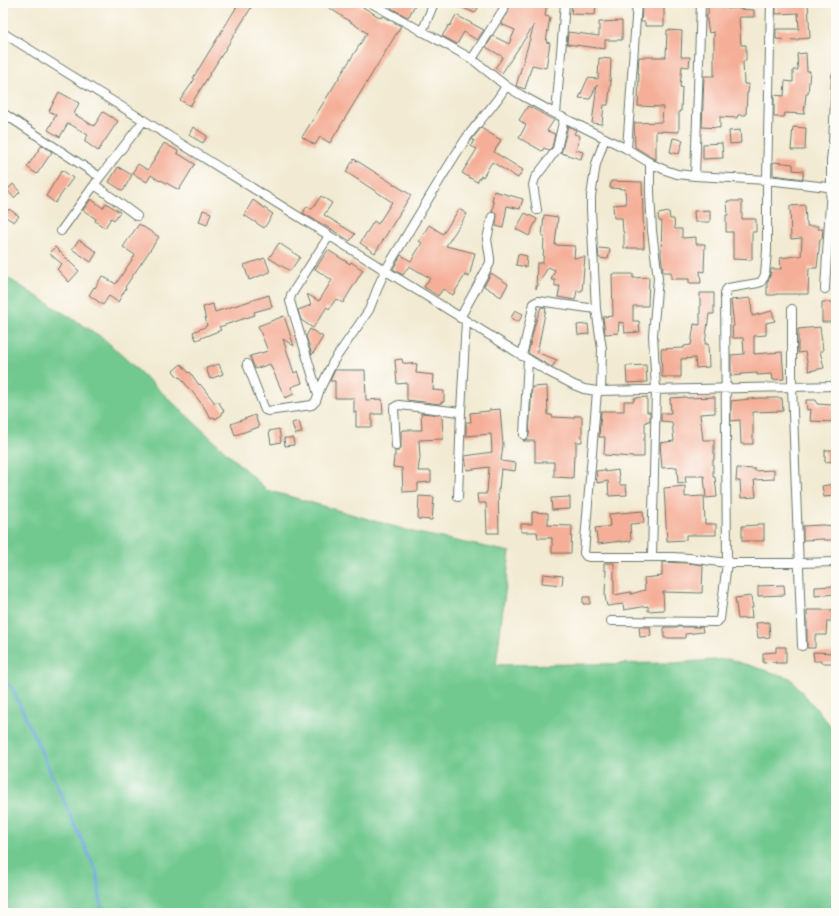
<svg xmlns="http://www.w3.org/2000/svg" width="839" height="916" viewBox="0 0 839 916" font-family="Itim,sans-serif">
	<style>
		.green { fill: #71c98f; stroke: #488362 }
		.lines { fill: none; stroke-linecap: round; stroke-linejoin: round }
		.stream { stroke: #67a6da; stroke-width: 3 }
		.building { fill: #f5ae97 }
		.street-casing { stroke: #697a6b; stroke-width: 10 }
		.street { stroke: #fff; stroke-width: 8 }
	</style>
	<rect width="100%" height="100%" fill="#fdfcf7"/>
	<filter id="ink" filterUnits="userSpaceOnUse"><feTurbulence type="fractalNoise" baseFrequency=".025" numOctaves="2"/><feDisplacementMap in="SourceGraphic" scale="8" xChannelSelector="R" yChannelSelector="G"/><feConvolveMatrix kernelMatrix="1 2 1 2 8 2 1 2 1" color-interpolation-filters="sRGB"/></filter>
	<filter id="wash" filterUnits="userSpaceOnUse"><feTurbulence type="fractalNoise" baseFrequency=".012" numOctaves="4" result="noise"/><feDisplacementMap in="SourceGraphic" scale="16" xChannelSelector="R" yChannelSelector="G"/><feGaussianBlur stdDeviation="0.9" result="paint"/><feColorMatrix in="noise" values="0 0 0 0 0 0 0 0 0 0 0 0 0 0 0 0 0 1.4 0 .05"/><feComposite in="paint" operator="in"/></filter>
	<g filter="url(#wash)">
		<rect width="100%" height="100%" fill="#f2ead2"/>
		<path class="green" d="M3,275L103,338L267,490L417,533L510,552L496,665L674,663L728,659L790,678L836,732V913H3Z"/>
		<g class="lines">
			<path class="stream" d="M3,680L12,688L97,873L102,913"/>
		</g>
		<g id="blocks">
			<path class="building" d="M239,3H254L190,106L180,100L195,79L193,78Z
				M322,3H356L381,18L382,16L401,26L330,143L320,137L315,145L302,137L367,33Z
				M394,3H416L409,16L407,17L391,8Z
				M452,3H481L475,13Z
				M510,3H547L545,16L550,17L546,42L550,43L546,68L532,65L525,89L516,86L534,25L502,73L495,68L503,57L486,47L493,36L509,44L515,30L501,24L508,13Z
				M572,3H596L595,15L571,14Z
				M642,3H664V26H645V22H641Z
				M708,3H727V9L738,8V9L754,10V17H739L741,45H746V61H743L744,84H749L748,93H747L746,115H738L737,118L720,117V128L702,127L704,76H714V32L709,33L706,15H708Z
				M808,3L810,38L798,39V40L776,39V29H799L798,13L776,14V4Z
				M456,15L484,30L477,40L464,32L457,44L442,36L449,25L450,26Z
				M622,21V40H605V49L567,44L568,32L599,36V22Z
				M667,30L682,31L681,57H690L689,67L682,66L680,87H682L681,111H679V132L656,131V160L635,147L634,123L662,122L663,107L638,106L639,73H638L639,57H666Z
				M806,53L807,71H810L808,94H806L804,114L785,113L784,117H774V95L784,96L785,81L793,82V70H798L797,54Z
				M599,58L611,59L610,81H611L608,105H604L602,124L592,123L597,85L590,99L579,98L588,78L598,79Z
				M59,92L79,103L74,114L94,126L103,112L118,121L98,151L84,141L88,135L68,123L60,137L48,130L56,115L49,111Z
				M528,106L554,120L547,131L555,134L552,147L549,150L544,148L542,151L519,138L526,125L519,120Z
				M568,126L576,130L574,134L580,136L576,150L583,152L581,159L561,153L562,150Z
				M193,127L207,136L203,143L189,135Z
				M793,127L806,128L805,150H791Z
				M481,128L501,140L494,152L523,170L518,178L492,162L483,177L481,176L477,182L462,173L477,149L471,146L474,140L472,139Z
				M740,130L741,143L730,144L729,131Z
				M673,138L683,140L679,154L670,152Z
				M164,143L178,151L177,153L195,164L179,190L161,180L160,181L151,175L147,182L132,173L138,164L148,170Z
				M722,143L723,158L703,159V144Z
				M42,145L52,152L37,174L27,167Z
				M354,159L411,195L375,253L360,243L374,221L378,224L392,202L346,172Z
				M773,162L793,164V170L803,171V179L773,175Z
				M118,167L132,175L123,191L109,182Z
				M62,170L73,178L55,203L46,196Z
				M611,181L642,182L644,248H624V232H623L622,218H614L613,205L626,204L625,189L610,188Z
				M13,184L20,192L14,198L7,190Z
				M494,191L523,199L520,209L507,206L503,228L496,226L497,216L495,213L492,212L494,202H492Z
				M321,196L332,203L324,215L355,234L350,241L334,231L303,213L307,206L312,209Z
				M91,199L103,208L106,203L120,212L114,220L111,218L105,228L95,221L96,219L83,210Z
				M253,200L273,214L264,228L244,215Z
				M727,201H742V219H756V232H752V260L733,259V232H726V215H728Z
				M805,205L806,222H807V226H818V229H823L822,239H820L817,268H809L808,294H776V295H767V283L770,276L771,269H781L780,258L795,256H801L802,238L791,239L790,206Z
				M9,209L19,216L14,222L4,216Z
				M459,209L467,214L446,246L475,253L469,277L465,275L453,295L443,289L438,296L424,287L430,278L409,266L403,275L393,269L401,255L411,261L422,243L419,241L429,225L443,234Z
				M203,210L211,213L207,225L199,222Z
				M710,210V222H695L694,211Z
				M669,212L670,219H674L675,229H682V238L696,237V244H705L704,272L700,271L701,283H689V279H671V272H663L661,254L662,221H659L658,214Z
				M525,213L537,219L529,236L516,229Z
				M544,215L558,217L555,245L575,246L574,258L585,257L582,291H577L575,300L558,297L560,286H555V280H551L555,270L548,267L536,289L537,263H543L544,236H542Z
				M139,224L159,237L125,287L126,288L118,302L109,296L103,305L89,295L94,287L95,288L102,276L116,284L117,282L135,255L123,247Z
				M79,240L97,252L91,262L72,249Z
				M279,243L300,257L290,271L269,258Z
				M55,247L79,271L69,282L57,269L62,264L49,253Z
				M598,248L610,249L608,259L599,258Z
				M328,250L350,264L351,262L363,270L343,303L336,299L329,309L327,307L313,328L301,320L298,310L311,305L307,294L319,301L332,280L315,269Z
				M518,254L527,256L526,267L516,265Z
				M265,258L270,272L249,280L244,265Z
				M491,273L508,284L501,297L484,286Z
				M612,274H633V278L649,277L648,306H633V321H639L640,332L625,333L624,323L619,322L618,333L605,334L603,317L613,316Z
				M700,293H714V314H709L705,344H708L709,367L696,368L695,358L681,359V377H662L661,349L684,348V346L691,345L694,324L700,325Z
				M269,295L272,307L254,312L255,315L219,327L221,330L196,340L193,332L207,326L203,307L213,304L215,312Z
				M751,298L752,316L772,311L775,321L766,323V335L754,336V354L782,352L784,379L773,380L772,374L757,375V373L741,374V375L731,376V355L744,354L743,338H733L732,327L734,326L731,300Z
				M822,302H835V304H836L835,322H822Z
				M541,307L546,308L538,349L536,352L557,360L552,367L528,353L535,324Z
				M515,310L523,314L519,321H516L511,318Z
				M284,316L294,346L283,339L294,373L298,371L302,383L291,387L294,394L285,398L270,364L255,369L250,356L268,351L258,326Z
				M588,324L589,334L578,335L577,325Z
				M820,327L823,351H820L824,368L809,371L805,352L798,353V329Z
				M310,329L323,337L312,355L306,336Z
				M402,359L403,363L417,364L416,373L434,375L433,390L444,391V402H441V404L407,400V383L397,384L395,360Z
				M181,364L189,373L190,372L199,385L200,384L215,403L218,401L224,411L221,413L222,415L215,419L214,417L211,419L204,407L191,390H190L180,377L179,378L173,371Z
				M219,364L223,374L210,379L206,368Z
				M646,365L647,382L627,383L626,366Z
				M335,370H365L366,400L382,399L383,414H372V427H356V412L354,413V398H335V381H330Z
				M547,386L548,415H552V417L574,418V416H582V442H576V455H574L573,478L554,477V462H535V441H523L528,438L529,435L532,387Z
				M647,397V412H650V421H647V422H645V438H644V457H633L604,455L605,437H599L601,411H624V401H634V398Z
				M686,397L687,398L715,397V413L700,414L703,440H714V460H713V477H715L717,497L706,498L704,476H685L686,483L678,484L677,467L662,468L660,443L674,441L672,422L661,421V413H671L670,398Z
				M759,398H782L783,411L753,412V444H741L740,420L731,421V401Z
				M806,400H816L817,404L833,405L832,410H836V422L810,421L811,409L807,410Z
				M500,409L503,445L501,461L516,463L515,471L501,469L499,489H498L499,533H487L486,503H478L477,494H486V492H487L489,467L467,470L465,456L492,452L491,434L466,436V422H471L470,413L489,411V410Z
				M421,413L442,415L443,439L419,440L420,458L418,471H431V482L418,483V491L403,492L402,468L393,467L394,456H395V451H399L401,448V431H403V430H422Z
				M255,415L259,427L235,435L231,424Z
				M299,421L302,433L295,434L292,423Z
				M279,429L281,442L271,444L269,431Z
				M284,438H293L294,445L285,446Z
				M825,450H836V461L825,462Z
				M737,468L755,469V471L774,470V479L754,480L756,497L741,498L740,481H736Z
				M605,470V472L618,470L620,485H626L627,495L609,496L608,481L597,483L596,471Z
				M833,484L834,496L824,497L822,486Z
				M685,486V497L704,496L705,524H716V535H686V540L667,541L664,488Z
				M419,496L434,497L432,520L418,519Z
				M570,497V509L552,510L551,498Z
				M643,511L644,523L630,524L631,541L621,542V541L598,544L595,528L610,526L609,515V514Z
				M532,512L548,513V525L572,526L571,553H552V538H538L537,532H521V524H532Z
				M757,524H764V541H742V526L757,525Z
				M822,525L836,526V540H824V539L803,540V526Z
				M662,562L688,563L703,565L702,593L663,592L664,610L648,611V606L624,610L623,604L607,606L605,596L606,570H604V563H614V595L631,592V594L645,590L644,578L662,576Z
				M543,574L563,576L562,585L542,583Z
				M784,585L785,595L758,596V586Z
				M836,586V594L815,596V587Z
				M751,596L753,608H751L752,618L738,619L735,598Z
				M583,597H590V604H583Z
				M807,610H836V621H827L826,635H815V648H807Z
				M769,622L770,637L758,638L756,623Z
				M639,627H650L651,636L640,637Z
				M664,627H702L703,632L685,634V638H664Z
				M776,647H786V663H775L776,662L763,663V653L776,652Z
				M813,652L836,653V663H821V661H814Z"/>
		</g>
	</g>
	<g filter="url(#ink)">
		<use href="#blocks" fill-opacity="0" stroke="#697a6b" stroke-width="1"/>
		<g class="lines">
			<defs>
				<path id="street" d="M371,3L407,23L440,41L472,59L506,86L521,95L556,114L627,149L650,163L665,170L677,174L695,176L767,180L836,188
					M422,32L434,3
					M3,33L547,371L574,385L584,389L597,391L836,386
					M472,59L503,10L505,3
					M3,113L100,177
					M556,114L565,3
					M627,149L637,3
					M650,163V193L652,231L658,278L653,335L656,390L652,557
					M695,176L701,3
					M95,185L137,216
					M537,210L533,185L535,178L557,149L564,118
					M61,231L100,177L144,120
					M825,289L831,187V160L833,144L836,76
					M792,309V387L802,646
					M460,318L490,263V258L487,239L492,217
					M522,356L534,303L538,301L596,309
					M247,364L265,410L268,411L312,405L316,401L320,389L333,362L369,310L380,282L385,271C412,227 437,183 465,140C478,121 495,106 506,86
					M597,391L584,553L586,556L589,557H673L689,558L727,563H798L836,562
					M601,391L602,349L596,309L591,210V196L596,164L605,138
					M318,394L290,301L291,295L329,236
					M524,435L528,359
					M396,446L394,408L396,406L399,405L461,412
					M458,497L461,412L466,321
					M611,621L717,622L720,619L727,563L725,293L726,290L728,288L758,283L761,282L765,275L767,251V180L771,3"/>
			</defs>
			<use href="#street" class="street-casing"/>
			<use href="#street" class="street"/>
		</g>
	</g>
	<rect width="839" height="916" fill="none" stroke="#fdfcf7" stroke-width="16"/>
</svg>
